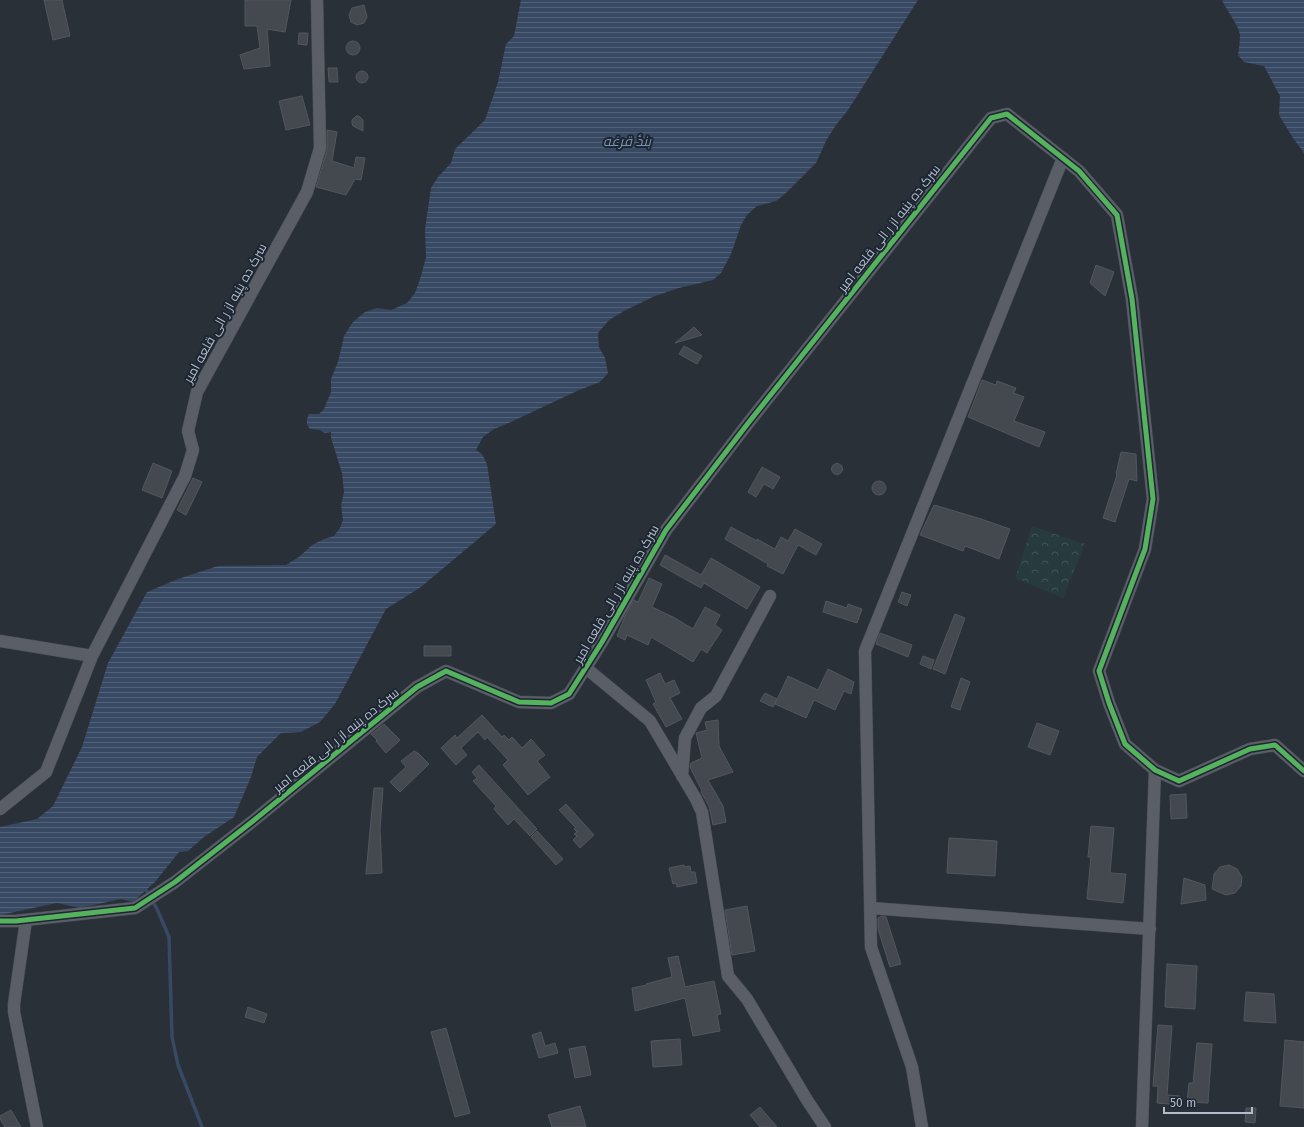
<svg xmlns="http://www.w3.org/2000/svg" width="1304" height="1127" viewBox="0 0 1304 1127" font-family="'Fira Sans',Cairo,sans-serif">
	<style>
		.forest { fill: url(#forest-crowns) }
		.water { fill: url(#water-rules) }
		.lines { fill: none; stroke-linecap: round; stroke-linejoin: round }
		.stream { stroke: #384963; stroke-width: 3.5 }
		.building { fill: #444950; stroke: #52575f }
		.minor-casing { stroke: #484c53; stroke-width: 13 }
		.minor { stroke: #5a5e66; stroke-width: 12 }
		.cycleway-casing { stroke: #1d2633; stroke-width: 8 }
		.cycleway { stroke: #56b35d; stroke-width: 5 }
		.labels { text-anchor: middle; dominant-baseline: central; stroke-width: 4; stroke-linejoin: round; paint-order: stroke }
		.street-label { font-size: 13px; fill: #b4bcc9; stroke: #1d2633 }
		.water-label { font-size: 14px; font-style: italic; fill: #7c92b1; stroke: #1d2633 }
	</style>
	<defs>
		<pattern id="forest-crowns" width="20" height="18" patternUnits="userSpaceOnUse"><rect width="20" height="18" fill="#273a3e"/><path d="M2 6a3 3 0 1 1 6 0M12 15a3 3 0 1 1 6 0" fill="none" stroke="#445559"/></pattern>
		<pattern id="water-rules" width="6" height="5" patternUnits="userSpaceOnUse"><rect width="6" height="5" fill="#384963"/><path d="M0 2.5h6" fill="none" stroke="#526178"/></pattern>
	</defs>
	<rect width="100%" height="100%" fill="#2a3038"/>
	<path class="forest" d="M1032,526L1085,544L1063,598L1015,578Z"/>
	<path class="water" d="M521,0H918L848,110L836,125L826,141L816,163L786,193L776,201L757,206L747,215L741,225L731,254L721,273L713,280L679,288L655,296L624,311L609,320L598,333L599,347L605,358L608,373L600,382L577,391L511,422L494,429L483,437L476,450L482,454L487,464L496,524L421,587L386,609L335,704L320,722L301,732L281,733L257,757L251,777L234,817L204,837L188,851L179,852L155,882L133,902L121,899L80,908L57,903L0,915V827L37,819L53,806L82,747L108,663L147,592L178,579L218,566L286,565L299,557L312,545L324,539L334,536L340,528L343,520L341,505L344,492L342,473L331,438V432L325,433L320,430L310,429C306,424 306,420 309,414H319L324,409L331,392V379L338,362L344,336L353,322L365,312L377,308L391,310L407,303L415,293L421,276L426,257L425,229L431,188L438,177L451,163L455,149L485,120L498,82L506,44L514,36Z
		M1222,0H1304V153L1293,138L1279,115L1280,96L1264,66L1244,62L1238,55C1239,49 1240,41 1240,35C1239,26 1226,9 1222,0Z"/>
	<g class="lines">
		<path class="stream" d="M146,890L157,909L169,937L172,1037L178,1065L202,1127"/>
	</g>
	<path class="building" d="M44,0H62L70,36L53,40Z
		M245,0H291L285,32L267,29L270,66L244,69L240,55L260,48L257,26H245Z
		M364,5L367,17L364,23L357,25L351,22L349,15L352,8Z
		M299,33H308L307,45L298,44Z
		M346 48a7 7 0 1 1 14 0a7 7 0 1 1-14 0Z
		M328,68H337L338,82H329Z
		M356 77a6 6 0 1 1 12 0a6 6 0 1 1-12 0Z
		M302,96L310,125L286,130L279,101Z
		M356,116H359L363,120V131L353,126L352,123V120Z
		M327,130L337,132L332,161L354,168L356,157L365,158L361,180L355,179L346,195L316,187L327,150Z
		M1096,265L1114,272L1105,296L1090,283Z
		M694,327L702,335L675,343Z
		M684,346L702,356L697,364L679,354Z
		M982,380L996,385L997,381L1016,388L1014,393L1024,397L1014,421L1045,432L1039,447L968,417Z
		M1121,452L1136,454L1137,481L1129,479L1115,522L1103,518L1117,475L1116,474Z
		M153,463L172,471L162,498L142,490Z
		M831.5 469a5.5 5.5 0 1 1 11 0a5.5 5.5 0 1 1-11 0Z
		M762,467L780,477L773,489L764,484L756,497L748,492Z
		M193,478L202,482L186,515L177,510Z
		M872 488a7 7 0 1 1 14 0a7 7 0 1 1-14 0Z
		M934,505L978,518L1010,529L999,559L965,546L963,551L920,535Z
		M731,527L757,541V539L775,549L781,537L788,541L795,529L822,544L816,555L798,545L783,574L767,566L768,564L725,539Z
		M665,555L701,575L711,558L760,587L747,609L704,583L701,588L660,565Z
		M649,578L662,584L652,607L675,618L693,629L705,607L720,615L715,625L722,630L707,653L701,649L693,662L651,637L648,645L627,635L625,640L617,636L625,616L634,600L638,602Z
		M902,592L911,595L907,606L898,602Z
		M826,601L847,608L848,604L862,609L857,623L823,612Z
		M955,614L965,618L945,674L933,669Z
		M880,633L912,645L908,657L876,644Z
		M424,646H451V656H424Z
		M923,656L934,660L931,669L920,664Z
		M828,669L854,682L851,694L844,691L835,710L814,700L806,718L775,704L788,676L818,690Z
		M660,673L665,684L674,680L680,693L670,698L682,719L666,727L653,704L656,702L646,680Z
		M961,678L970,682L960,710L951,707Z
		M765,693L777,699L773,707L760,701Z
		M482,715L502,737L504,735L509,740L512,737L522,748L531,739L545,755L537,761L550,777L528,795L503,765L508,760L487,737L485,740L478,732L461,748L467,755L456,765L441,748L455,735L457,738Z
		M718,720L719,746L733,772L708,780L723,806L726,822L713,825L709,806L701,792L702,791L690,767L691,763L702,758L696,733L707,730L705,722Z
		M1037,723L1059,731L1050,755L1028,747Z
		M384,724L400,740L386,753L376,741L377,740L371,734Z
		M414,751L418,753L429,764L400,792L390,782L406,767L401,761Z
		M479,765L537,829L530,836L514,819L508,825L494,809L496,806L473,781L477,778L472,772Z
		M374,788H383L380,829L382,873L366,874Z
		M1186,794L1187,818L1171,819L1170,795Z
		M566,804L594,835L580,848L573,840L577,836L574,834L577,832L574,829L576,828L559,810Z
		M1091,826L1114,828L1110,873L1126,874L1123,903L1087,899L1091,857H1088Z
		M537,831L563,859L556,865L531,837Z
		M949,838L997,841L995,876L947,873Z
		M684,865V867L690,866L691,872H695L697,883L677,887L676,883L673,884L669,868Z
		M1229,865L1237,869L1242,877L1241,886L1235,893L1226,895L1212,889L1214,874L1220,867Z
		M1184,878L1205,885L1206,900L1181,904Z
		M747,906L755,951L732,955L725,910Z
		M882,916L886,917L901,964L890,967L878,929V918Z
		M678,956L685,987L714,981L721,1014L717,1015L720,1031L693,1036L685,998L635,1011L632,988L647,985L646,984L672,977L668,958Z
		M1167,964L1197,966L1195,1009L1165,1007Z
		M1246,992L1274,994L1276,1023L1244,1021Z
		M248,1007L267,1014L264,1023L245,1017Z
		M1158,1025L1172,1026L1167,1095L1180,1096L1179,1105L1157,1103L1158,1086H1153Z
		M446,1028L470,1113L455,1117L431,1032Z
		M541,1032L545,1046L555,1043L558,1053L539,1058L532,1035Z
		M680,1039L682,1065L653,1067L651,1041Z
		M1285,1040L1304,1042V1108L1280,1106Z
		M1197,1043L1212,1044L1208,1103L1187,1102L1189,1083H1193Z
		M585,1046L591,1075L575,1078L569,1049Z
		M580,1106L586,1127H552L548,1115Z
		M760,1107L777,1127H760L750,1115Z
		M1246,1108H1256L1255,1123L1245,1122Z
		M11,1110L21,1127H5L0,1119V1116Z"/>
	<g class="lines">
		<defs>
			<path id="minor" d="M0,641L92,656
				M586,668L650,721L696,799L702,812L728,976L747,999L807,1100L825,1127
				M682,776L685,738L701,708L716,696L770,596
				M0,809L46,772L92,656L185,476L193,450L188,431L197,392L307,192L320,148L317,0
				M871,908L1150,929
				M26,920L14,1004V1012L37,1127
				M0,921H16L135,908L175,882L253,821L417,687L446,671L519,702L551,703L569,694L602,642L666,530L749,422L991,118L1007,114L1079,171L1117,215L1132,299L1153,499L1145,549L1099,671L1109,703L1125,744L1155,770L1179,781L1250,749L1275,745L1304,771
				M922,1127L912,1067L871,947L865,651L1063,158
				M1142,1127L1155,770"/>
		</defs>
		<use href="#minor" class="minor-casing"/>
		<use href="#minor" class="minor"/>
		<defs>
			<path id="cycleway" d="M0,921H16L135,908L175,882L253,821L417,687L446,671L519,702L551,703L569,694L602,642L666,530L749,422L991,118L1007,114L1079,171L1117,215L1132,299L1153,499L1145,549L1099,671L1109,703L1125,744L1155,770L1179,781L1250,749L1275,745L1304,771"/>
		</defs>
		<use href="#cycleway" class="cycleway-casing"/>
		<use href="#cycleway" class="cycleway"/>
	</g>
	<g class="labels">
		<g class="street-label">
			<text transform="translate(889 228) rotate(-52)">سرک ده پنبه از ر الی قلعه امیر</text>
			<text transform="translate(225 313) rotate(-61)">سرک ده پنبه از ر الی قلعه امیر</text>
			<text transform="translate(616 594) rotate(-60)">سرک ده پنبه از ر الی قلعه امیر</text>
			<text transform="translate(336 740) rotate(-39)">سرک ده پنبه از ر الی قلعه امیر</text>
		</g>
		<g class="water-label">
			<text x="627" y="141">بندٔ قرغه</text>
		</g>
	</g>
	<path d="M1164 1107v6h88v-6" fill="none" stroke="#b4bcc9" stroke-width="2"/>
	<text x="1170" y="1107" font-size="12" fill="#b4bcc9" stroke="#1d2633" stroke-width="3" paint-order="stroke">50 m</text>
</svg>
